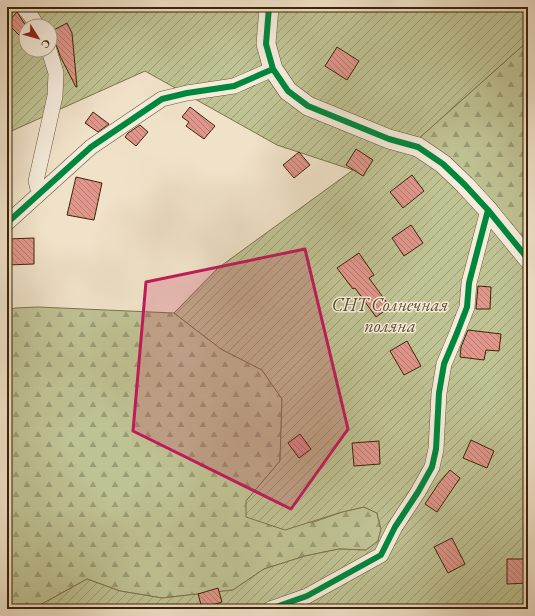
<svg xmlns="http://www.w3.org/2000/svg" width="535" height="616" viewBox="0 0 535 616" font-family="'EB Garamond',serif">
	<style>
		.forest { fill: url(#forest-firs); stroke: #7e734c }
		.garden { fill: url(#garden-furrows); stroke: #7e734c; fill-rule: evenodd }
		.building { fill: url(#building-back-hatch); stroke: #3d2405 }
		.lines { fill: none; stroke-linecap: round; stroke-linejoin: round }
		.minor-casing { stroke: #6a5436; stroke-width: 16 }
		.tertiary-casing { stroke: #6a5436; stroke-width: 20 }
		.minor { stroke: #f5ecdc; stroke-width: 15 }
		.tertiary { stroke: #f5ecdc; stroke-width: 19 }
		.cycleway-casing { stroke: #f5ecdc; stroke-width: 8 }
		.cycleway { stroke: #00873e; stroke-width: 6 }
		.marked { fill: #c2185b; fill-opacity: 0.2; stroke: #c2185b; stroke-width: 3; stroke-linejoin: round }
		.labels { text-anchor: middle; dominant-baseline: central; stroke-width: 3; stroke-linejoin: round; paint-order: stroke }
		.park-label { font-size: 18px; font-style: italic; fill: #5e4c28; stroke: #f5ecdc }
	</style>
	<defs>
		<pattern id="forest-firs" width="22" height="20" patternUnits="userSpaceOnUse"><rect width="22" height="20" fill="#bfc293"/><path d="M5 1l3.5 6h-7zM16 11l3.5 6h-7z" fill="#9c9d76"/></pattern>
		<pattern id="garden-furrows" width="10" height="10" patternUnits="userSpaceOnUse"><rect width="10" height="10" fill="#bfc293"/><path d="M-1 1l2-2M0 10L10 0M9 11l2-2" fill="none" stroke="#9c9d76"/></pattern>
		<pattern id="building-back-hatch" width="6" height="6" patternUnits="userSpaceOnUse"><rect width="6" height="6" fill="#e0968b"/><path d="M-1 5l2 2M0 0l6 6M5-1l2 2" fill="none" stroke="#b77a70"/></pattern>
	</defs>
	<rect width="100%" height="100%" fill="#f0e2c9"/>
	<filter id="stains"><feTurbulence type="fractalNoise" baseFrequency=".005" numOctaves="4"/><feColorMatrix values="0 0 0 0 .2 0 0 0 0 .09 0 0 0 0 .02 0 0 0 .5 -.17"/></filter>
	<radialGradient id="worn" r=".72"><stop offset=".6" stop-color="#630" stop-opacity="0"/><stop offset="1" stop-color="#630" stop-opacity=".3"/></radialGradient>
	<path class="forest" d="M528,41V248L417,140Z
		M38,307L174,313L221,349L262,370L282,399L280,461L246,501L311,523L342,512L364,507L377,513L381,529L378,541L366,550L339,549L305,556L264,569L233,590L162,598L120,591L87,579L33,609H7V311L15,308Z"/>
	<path class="garden" d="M7,7H528V41L417,140L494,202L528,248L527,609H33L87,579L120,591L162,598L233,590L264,569L305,556L339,549L366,550L378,541L381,529L377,513L364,507L342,512L285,530L246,517V501L280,461L282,399L262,370L221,349L174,313L218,268L353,170L277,145L145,71L7,133ZM26,26H50V50H26Z"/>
	<path class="building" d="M17,12L26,26V28L19,35L7,23Z
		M67,23L72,33L77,87H76L60,56L57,47L50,35V32Z
		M337,47L359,61L347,80L325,66Z
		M190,107L215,126L204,139L186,126L189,122L182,117Z
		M93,112L109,124L98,132L85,123Z
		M140,125L148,132L136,146L125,137L128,133Z
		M356,149L373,160L363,176L346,165Z
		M299,152L310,165L294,178L283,165Z
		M412,175L424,191L403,208L390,192Z
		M76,177L102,183L94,220L67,215Z
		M411,225L423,243L404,256L392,238Z
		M34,238V264L7,265V239Z
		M359,253L374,275L369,278L390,307L376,317L355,288L353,289L337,268Z
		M478,286L491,287L490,309H476Z
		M468,330L501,334L499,351L486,350L484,360L460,357L461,347Z
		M407,341L421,366L404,375L390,351Z
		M300,434L311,449L299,458L288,443Z
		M471,440L494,451L487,468L463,458Z
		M379,441L380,464L354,466L352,443Z
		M450,470L460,478L437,512L425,504L439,483Z
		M452,538L465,564L448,573L434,547Z
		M507,559H528V583L507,584Z
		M218,588L222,602L202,608L198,594Z"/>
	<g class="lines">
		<defs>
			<path id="minor" d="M25,9L31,16L37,26
				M39,193L36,181L55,96L56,73L49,50
				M7,223L91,147L162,99L187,93L234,86L273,69
				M270,609L307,596L381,555L395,527L418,492L432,467L436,449L439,393L444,364L457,333L467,307L469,283L488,210"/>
			<path id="tertiary" d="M269,7L266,44L273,69L288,91L308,106L389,139L418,147L443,164L465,185L488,210L528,259"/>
		</defs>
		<use href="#minor" class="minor-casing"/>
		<use href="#tertiary" class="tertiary-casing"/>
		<use href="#minor" class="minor"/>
		<use href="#tertiary" class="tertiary"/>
		<defs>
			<path id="cycleway" d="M269,7L266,44L273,69L288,91L308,106L389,139L418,147L443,164L465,185L488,210L528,259
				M7,223L91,147L162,99L187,93L234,86L273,69
				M270,609L307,596L381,555L395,527L418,492L432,467L436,449L439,393L444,364L457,333L467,307L469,283L488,210"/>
		</defs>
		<use href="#cycleway" class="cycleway-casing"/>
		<use href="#cycleway" class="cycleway"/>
	</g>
	<path class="marked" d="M305,249L348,429L291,509L133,431L146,282Z"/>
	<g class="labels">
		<g class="park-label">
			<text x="390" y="304">СНТ Солнечная<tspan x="390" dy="21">поляна</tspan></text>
		</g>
	</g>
	<rect width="535" height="616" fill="none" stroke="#f0e2c9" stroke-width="24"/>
	<rect x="8" y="8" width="519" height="600" fill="none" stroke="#3d2405" stroke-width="2"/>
	<rect x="12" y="12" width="511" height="592" fill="none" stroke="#3d2405"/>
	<g transform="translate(38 38) rotate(127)"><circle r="19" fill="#f5ecdc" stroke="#ab9c86"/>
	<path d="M0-3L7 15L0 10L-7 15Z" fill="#8f2418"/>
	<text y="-6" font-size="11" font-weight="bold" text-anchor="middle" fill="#3d2405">С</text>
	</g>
	<rect width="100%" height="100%" filter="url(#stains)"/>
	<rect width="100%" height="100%" fill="url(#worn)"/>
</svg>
